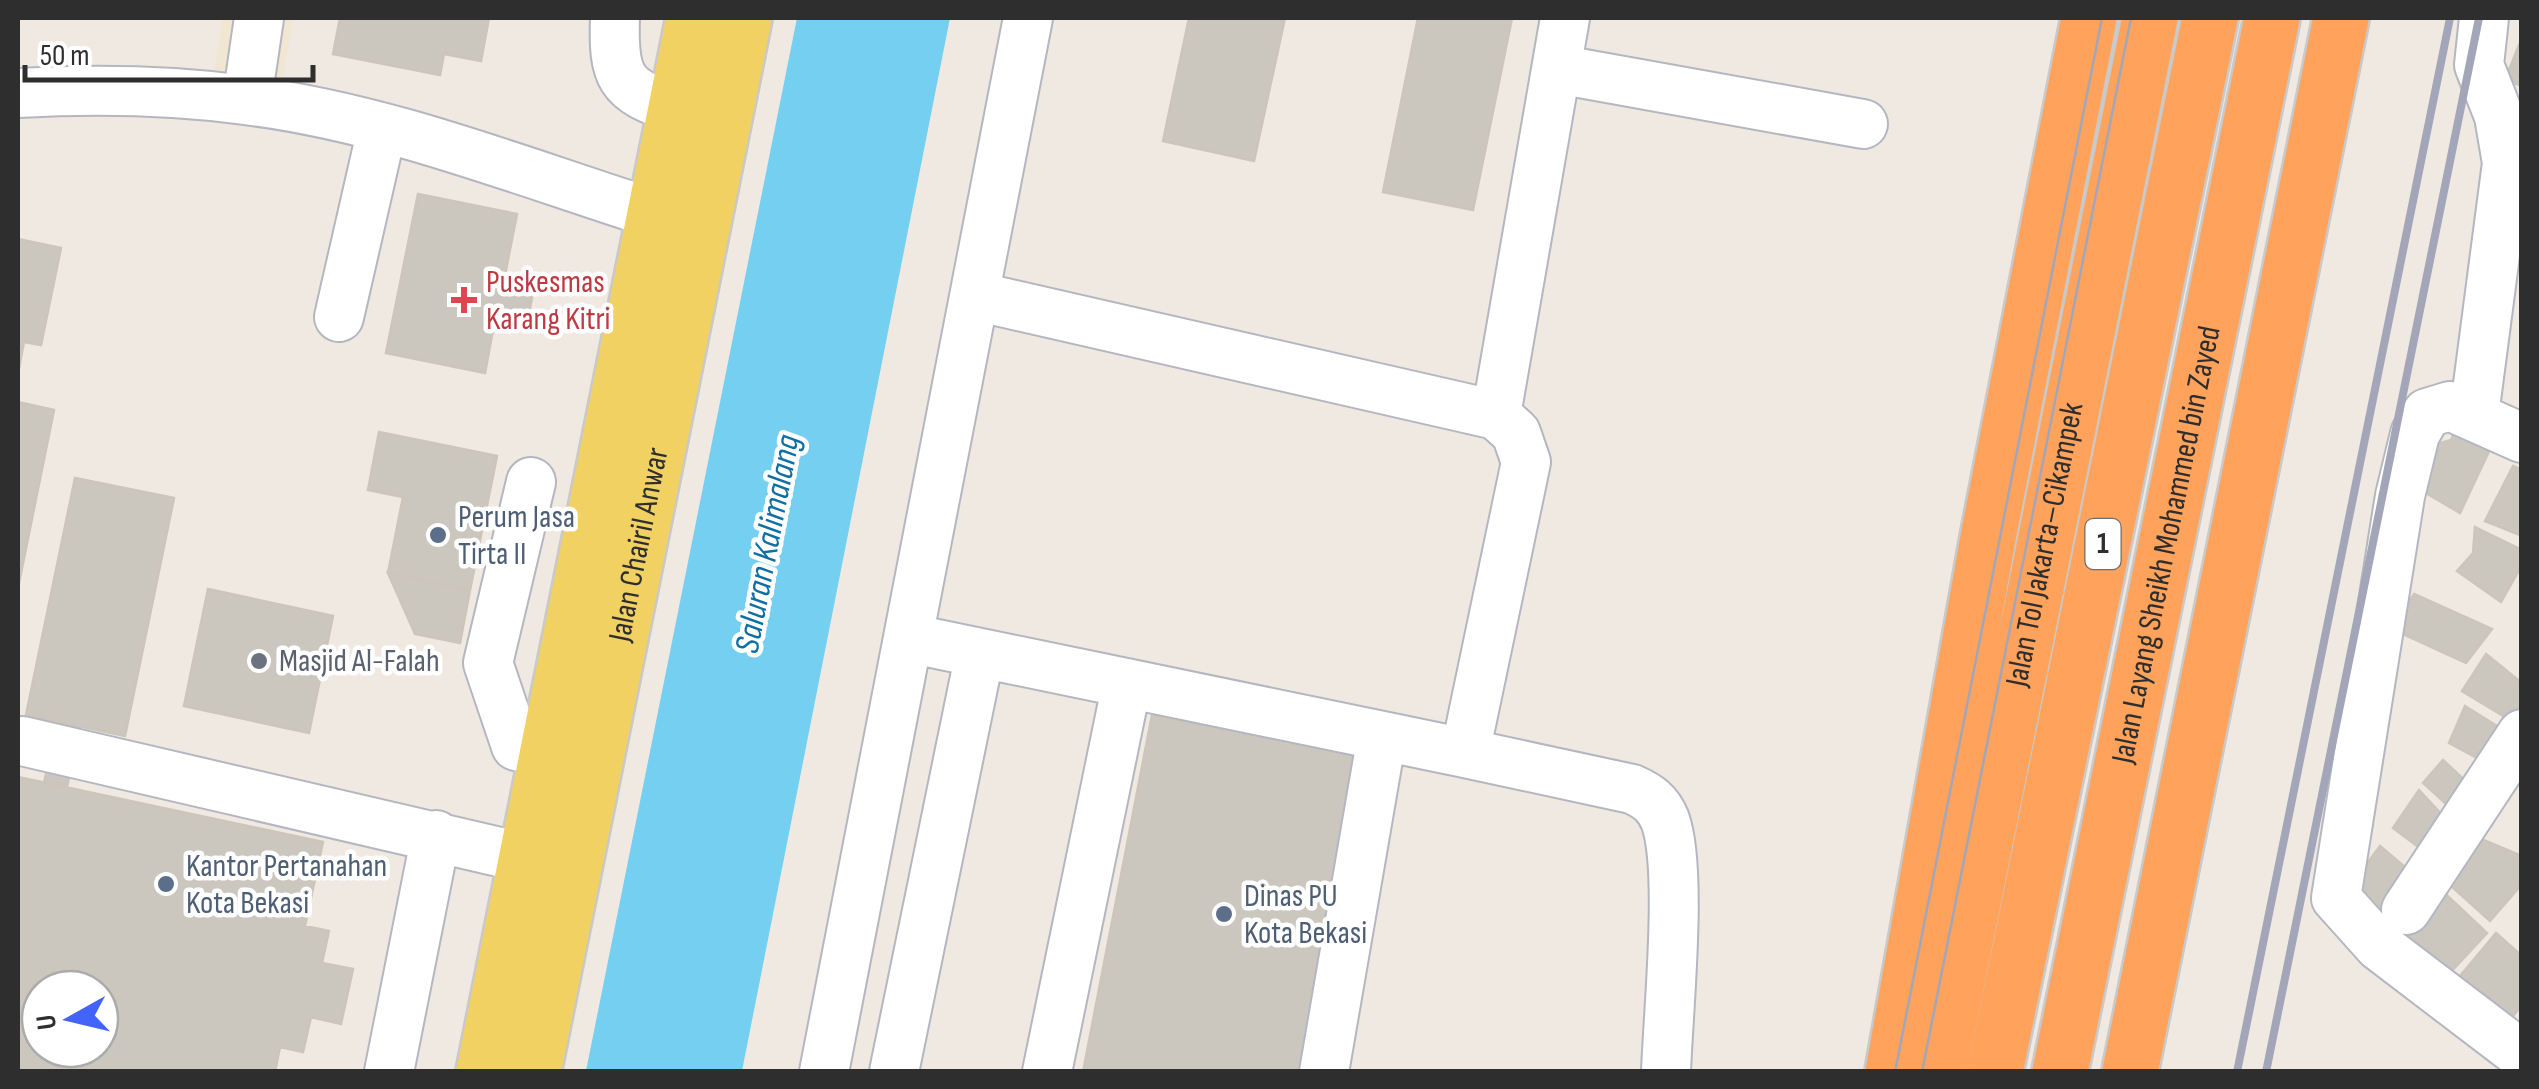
<svg xmlns="http://www.w3.org/2000/svg" width="2539" height="1089" viewBox="0 0 2539 1089" font-family="'Sofia Sans Condensed',sans-serif">
	<style>
		.education { fill: #f0e6d1 }
		.water { fill: #75cff0 }
		.building { fill: #cbc7bf; stroke: #cbc5ba; stroke-width: 2.5; fill-rule: evenodd }
		.lines { fill: none; stroke-linecap: round; stroke-linejoin: round }
		.minor-casing { stroke: #b4b7c1; stroke-width: 52 }
		.major-casing { stroke: #c9c9c9; stroke-width: 60 }
		.highway-casing { stroke: #c9c9c9; stroke-width: 60 }
		.minor { stroke: #fff; stroke-width: 48 }
		.major { stroke: #f2d163; stroke-width: 55 }
		.highway { stroke: #ffa35c; stroke-width: 55 }
		.tram { stroke: #a3a6b8; stroke-width: 2.5 }
		.rail { stroke: #a3a6b8; stroke-width: 8 }
		.health-dot { fill: #e0444e; stroke: #fff; stroke-width: 4 }
		.service-dot { fill: #5c6f8a; stroke: #fff; stroke-width: 4 }
		.worship-dot { fill: #6b7280; stroke: #fff; stroke-width: 4 }
		.labels { text-anchor: middle; dominant-baseline: central; stroke-width: 9; stroke-linejoin: round; paint-order: stroke }
		.shield { fill: #fff; stroke: #6d6d6d; stroke-width: 2.5 }
		.shield-label { font-size: 30px; font-weight: bold; fill: #2e2e2e }
		.health-label { font-size: 32px; fill: #be3a42; stroke: #fff; text-anchor: start }
		.service-label { font-size: 32px; fill: #4e5e75; stroke: #fff; text-anchor: start }
		.street-label { font-size: 32px; fill: #2e2e2e; stroke: #fff }
		.worship-label { font-size: 32px; fill: #5b616d; stroke: #fff; text-anchor: start }
		.water-label { font-size: 35px; font-style: italic; fill: #0d6fa3; stroke: #fff }
	</style>
	<rect width="100%" height="100%" fill="#efe9e1"/>
	<path class="education" d="M223,18H293L282,83L214,72Z"/>
	<path class="water" d="M797,18H950L742,1071H586Z"/>
	<path class="building" d="M340,18H489L481,61L444,54L440,75L333,54Z
		M1189,18H1285L1254,161L1163,141Z
		M1418,18H1512L1473,210L1383,192Z
		M2519,45L2522,47V86L2505,80Z
		M418,194L517,214L505,275L535,281L527,325L495,319L485,373L386,353Z
		M18,239L61,248L41,345L24,342L18,373Z
		M18,402L54,410L18,588Z
		M2461,418L2499,430L2460,513L2407,482L2419,449L2451,440Z
		M379,432L497,456L470,590L388,573L403,497L368,490Z
		M2513,466L2522,470V536L2485,521Z
		M75,478L174,498L125,736L26,715Z
		M2475,527L2522,550V565L2501,602L2457,571L2473,553Z
		M388,573L470,590L460,643L415,634Z
		M208,589L333,616L309,733L184,706Z
		M2414,594L2492,629L2466,663L2392,629Z
		M2486,654L2522,683V700L2510,720L2462,691Z
		M2465,706L2508,733L2492,766L2449,743Z
		M1152,715L1364,757L1303,1072H1083Z
		M57,721L80,726L67,787L44,783Z
		M2443,760L2475,790L2457,814L2423,783Z
		M18,777L323,842L305,926L329,931L322,963L353,969L341,1024L311,1017L303,1052L280,1047L275,1072H18ZM40,989H100V1049H40Z
		M2419,790L2457,831L2432,857L2393,828Z
		M2481,839L2522,856V884L2490,921L2449,884Z
		M2380,846L2419,879L2380,934L2342,897Z
		M2436,885L2487,933L2446,977L2394,937Z
		M2496,933L2522,956V1005L2508,1022L2455,982Z"/>
	<g class="lines">
		<defs>
			<path id="minor" d="M615,18C613,76 619,91 676,108
				M1557,69L1863,124
				M18,93C93,89 170,90 245,100C385,117 522,172 655,214
				M247,100L259,18
				M339,317L382,129
				M1496,415L1565,18
				M2474,415L2507,163L2499,116L2479,65L2484,18
				M2522,438L2450,406L2427,413L2415,434L2400,496L2336,898L2379,946L2522,1055
				M531,482L488,663L516,746L546,751
				M908,638L1465,753L1526,462L1516,433L1496,415L975,296
				M22,741L525,858
				M1465,753L1632,789C1648,796 1658,803 1665,820C1683,869 1668,1013 1666,1072
				M2406,910L2522,734
				M389,1072L436,835
				M824,1072L1028,18
				M894,1072L980,653
				M1047,1072L1127,683
				M1324,1072L1382,736"/>
			<g id="major">
				<path d="M484,1072L694,18"/>
				<path id="s1" d="M533,1072L744,18"/>
			</g>
			<g id="highway">
				<path d="M1893,1072L1988,538L2089,18"/>
				<path id="s2" d="M1939,1072L2150,18"/>
				<path d="M1995,1072L2210,18"/>
				<path id="s3" d="M2060,1072L2272,18"/>
				<path d="M2130,1072L2341,18"/>
			</g>
		</defs>
		<use href="#minor" class="minor-casing"/>
		<use href="#major" class="major-casing"/>
		<use href="#highway" class="highway-casing"/>
		<use href="#minor" class="minor"/>
		<use href="#major" class="major"/>
		<use href="#highway" class="highway"/>
		<path class="tram" d="M1895,1072L2102,18
			M1922,1072L2131,18"/>
		<path class="rail" d="M2237,1072L2450,18
			M2266,1072L2479,18"/>
	</g>
	<path class="health-dot" d="M459 285h10v10h10v10h-10v10h-10v-10h-10v-10h10z"/>
	<g class="service-dot">
		<circle cx="438" cy="535" r="10"/>
		<circle cx="166" cy="884" r="10"/>
		<circle cx="1224" cy="914" r="10"/>
	</g>
	<circle class="worship-dot" cx="259" cy="661" r="10"/>
	<g class="labels">
		<rect class="shield" x="2085.5" y="519" width="35" height="50" rx="8"/>
		<g class="shield-label">
			<text x="2103" y="544">1</text>
		</g>
		<g class="health-label">
			<text x="486" y="282">Puskesmas<tspan x="486" dy="37">Karang Kitri</tspan></text>
		</g>
		<g class="service-label">
			<text x="458" y="517">Perum Jasa<tspan x="458" dy="37">Tirta II</tspan></text>
			<text x="186" y="866">Kantor Pertanahan<tspan x="186" dy="37">Kota Bekasi</tspan></text>
			<text x="1244" y="896">Dinas PU<tspan x="1244" dy="37">Kota Bekasi</tspan></text>
		</g>
		<g class="street-label">
			<text stroke="none"><textPath href="#s1" startOffset="538">Jalan Chairil Anwar</textPath></text>
			<text stroke="none"><textPath href="#s2" startOffset="538">Jalan Tol Jakarta–Cikampek</textPath></text>
			<text stroke="none"><textPath href="#s3" startOffset="538">Jalan Layang Sheikh Mohammed bin Zayed</textPath></text>
		</g>
		<g class="worship-label">
			<text x="279" y="661">Masjid Al-Falah</text>
		</g>
		<g class="water-label">
			<text transform="translate(768 544) rotate(-79)">Saluran Kalimalang</text>
		</g>
	</g>
	<rect width="2539" height="1089" fill="none" stroke="#2e2e2e" stroke-width="40"/>
	<g transform="translate(70 1019) rotate(262)"><circle r="48" fill="#ffffff" stroke="#ababab" stroke-width="2.5"/>
	<path d="M0-8L18 38L0 25L-18 38Z" fill="#4264fb"/>
	<text y="-15" font-size="28" font-weight="bold" text-anchor="middle" fill="#2e2e2e">U</text>
	</g>
	<path d="M25 65v15h288v-15" fill="none" stroke="#2e2e2e" stroke-width="5"/>
	<text x="40" y="65" font-size="30" fill="#2e2e2e" stroke="#ffffff" stroke-width="8" paint-order="stroke">50 m</text>
</svg>
